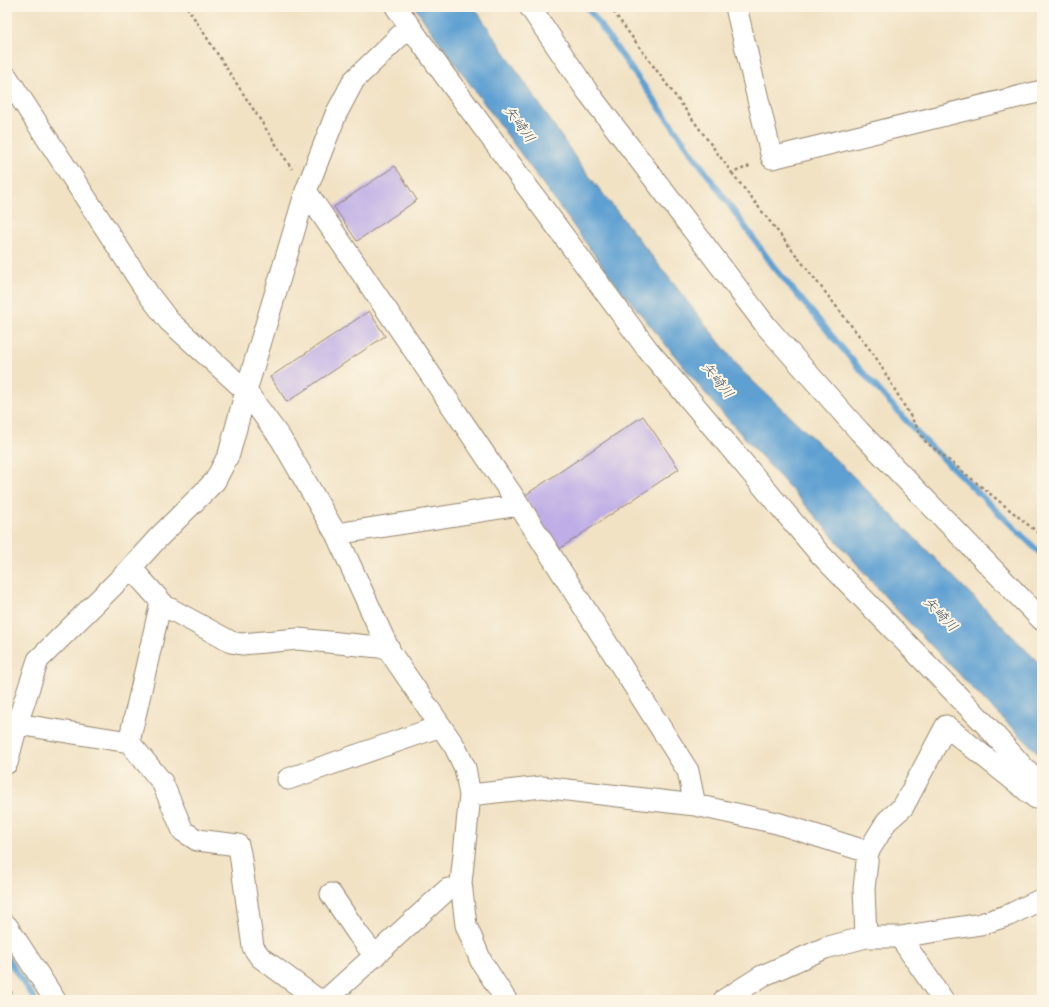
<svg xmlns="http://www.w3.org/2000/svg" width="1049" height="1007" font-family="Dekko,'Klee One',sans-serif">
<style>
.water{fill:#5ea0d2;stroke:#4c6578}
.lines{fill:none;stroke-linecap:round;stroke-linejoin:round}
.stream{stroke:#5ea0d2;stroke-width:6}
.building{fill:#beade6}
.minor-casing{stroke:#968671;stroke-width:23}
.path{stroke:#968671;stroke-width:2.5;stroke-dasharray:3 3;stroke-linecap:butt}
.minor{stroke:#fff;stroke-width:21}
.labels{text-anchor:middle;stroke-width:4;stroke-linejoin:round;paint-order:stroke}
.water-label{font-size:14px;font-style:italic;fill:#495966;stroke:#fcf5e5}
</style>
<rect width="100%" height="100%" fill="#fcf5e5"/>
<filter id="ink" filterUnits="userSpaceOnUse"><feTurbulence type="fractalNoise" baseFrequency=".025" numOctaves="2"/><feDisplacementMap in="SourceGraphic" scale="8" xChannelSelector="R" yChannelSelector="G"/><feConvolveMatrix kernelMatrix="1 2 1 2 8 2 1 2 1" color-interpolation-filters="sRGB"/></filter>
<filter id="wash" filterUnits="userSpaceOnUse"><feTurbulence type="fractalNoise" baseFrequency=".012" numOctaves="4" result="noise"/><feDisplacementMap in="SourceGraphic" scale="16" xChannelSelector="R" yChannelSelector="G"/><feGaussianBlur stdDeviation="0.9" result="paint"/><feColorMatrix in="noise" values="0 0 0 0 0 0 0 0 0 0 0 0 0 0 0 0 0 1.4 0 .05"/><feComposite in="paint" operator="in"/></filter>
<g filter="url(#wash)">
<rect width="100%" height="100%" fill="#f1e2c4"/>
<!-- water -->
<path class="water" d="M 415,7 L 474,7 L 579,163 L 741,370 L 853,476 L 1042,666 L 1042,757 L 985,701 L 895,608 L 809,509 L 715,405 L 613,280 L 427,25 Z"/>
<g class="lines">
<!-- stream -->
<path class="stream" d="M 587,7 L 774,267 L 858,367 L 920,436 L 1042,555
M 7,958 L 35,1000"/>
</g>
<g id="blocks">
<!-- building -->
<path class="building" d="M 395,166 L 417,200 L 357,241 L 334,207 Z
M 369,311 L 385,336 L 287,402 L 270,377 Z
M 643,416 L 679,469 L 559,549 L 524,496 Z"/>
</g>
</g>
<g filter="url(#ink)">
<use href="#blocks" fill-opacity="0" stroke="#968671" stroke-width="1"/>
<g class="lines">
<defs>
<path id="minor" d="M 396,7 L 443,73 L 648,350 L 819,553 L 985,724 L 1042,788
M 530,7 L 587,91 L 767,327 L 859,431 L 1042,620
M 736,7 L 772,158 L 1042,91
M 7,77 L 149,295 L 169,321 L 246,391 L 281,439 L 336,534 L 390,652 L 455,747 L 465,768 L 470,795 L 461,883 L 466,925 L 481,961 L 506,1000
M 306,191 L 519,505 L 688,771 L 695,805
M 336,534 L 519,505
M 131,568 L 165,606 L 231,642 L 242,644 L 298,639 L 389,648
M 161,602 L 129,742 L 162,782 L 183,831 L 197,840 L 238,845 L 240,853 L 253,947 L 260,957 L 317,999 L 327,999 L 448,889 L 462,889
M 17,724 L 129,742
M 7,763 L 18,721 L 38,660 L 128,571 L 157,539 L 215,481 L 229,454 L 246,391 L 306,191 L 336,114 L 354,80 L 410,26
M 288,779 L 441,726
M 470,795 L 542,787 L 695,805 L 777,823 L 868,852
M 331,894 L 358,934 L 375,956
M 7,926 L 55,1000
M 866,937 L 864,889 L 868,852 L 887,821 L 903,807 L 946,726 L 1036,798 L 1042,798
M 900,937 L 943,1000
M 724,1000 L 762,976 L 825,948 L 866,937 L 900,937 L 981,924 L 1009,915 L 1042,899"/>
</defs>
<!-- minor casing -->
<use href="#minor" class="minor-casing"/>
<!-- path -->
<path class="path" d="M 187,7 L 292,169
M 610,7 L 732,173 L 752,165
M 732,173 L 875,356 L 925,441 L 1042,536
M 7,986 L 16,1000"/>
<!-- minor -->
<use href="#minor" class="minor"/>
</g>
</g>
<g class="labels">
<!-- water labels -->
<g class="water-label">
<text transform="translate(520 124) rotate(54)" y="5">矢崎川</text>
<text transform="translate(718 380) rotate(51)" y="5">矢崎川</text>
<text transform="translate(941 614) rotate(46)" y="5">矢崎川</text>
</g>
</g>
<!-- margin -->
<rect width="1049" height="1007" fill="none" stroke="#fcf5e5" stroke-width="24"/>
</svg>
